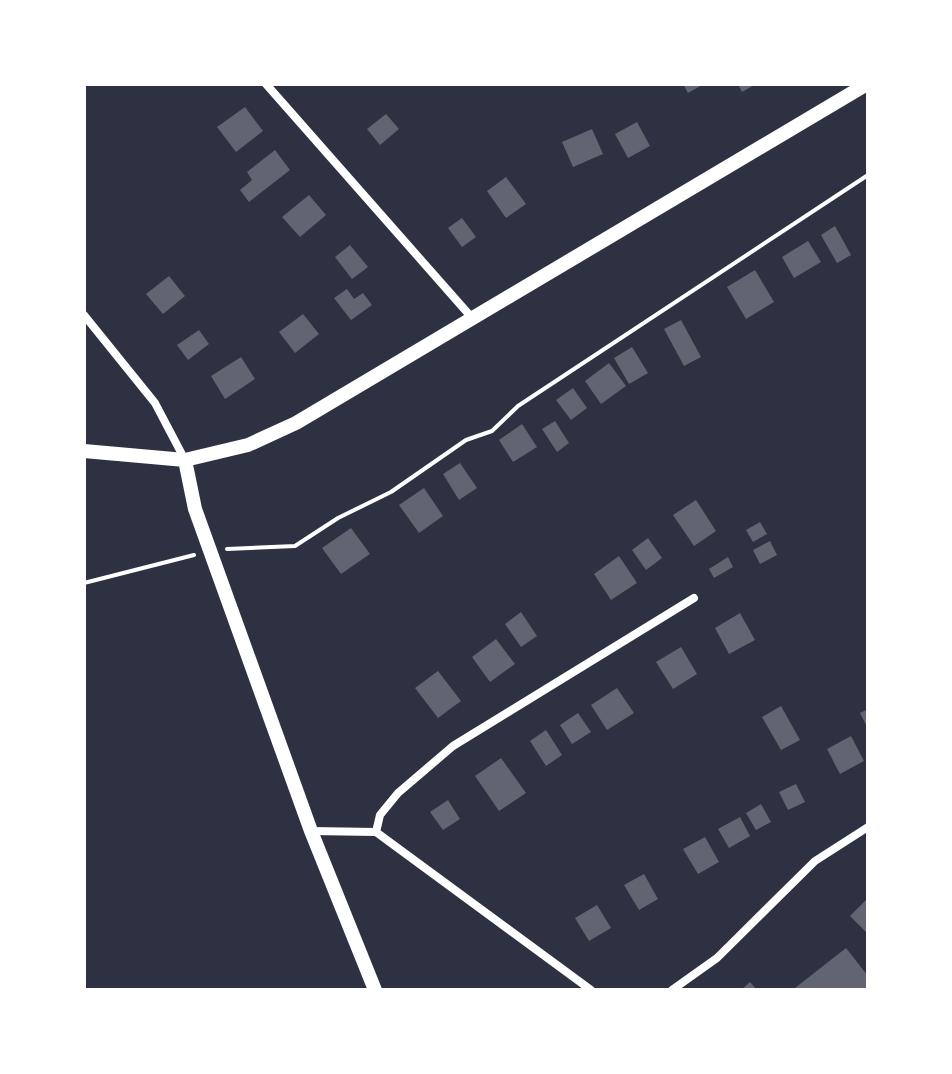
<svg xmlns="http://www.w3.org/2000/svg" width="952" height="1074" font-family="'Golos Text',sans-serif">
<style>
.building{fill:#626471}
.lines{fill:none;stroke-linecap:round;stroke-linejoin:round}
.path{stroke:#fff;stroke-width:4}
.minor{stroke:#fff;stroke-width:8}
.tertiary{stroke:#fff;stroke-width:14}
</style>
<rect width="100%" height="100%" fill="#2d3142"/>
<!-- building -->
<path class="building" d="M 683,84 L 704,84 L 688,93 Z
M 738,84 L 756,84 L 742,92 Z
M 245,107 L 263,131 L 236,152 L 217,127 Z
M 386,114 L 399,129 L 380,145 L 367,129 Z
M 637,122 L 650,146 L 628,158 L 615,134 Z
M 592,129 L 603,154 L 573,167 L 562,142 Z
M 275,150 L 290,170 L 249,202 L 240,190 L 252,180 L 247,172 Z
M 506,177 L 526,204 L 506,218 L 487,191 Z
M 309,195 L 326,215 L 300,237 L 282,217 Z
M 462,218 L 476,237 L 462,247 L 448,228 Z
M 835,226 L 851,255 L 837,263 L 821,235 Z
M 808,241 L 821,262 L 794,278 L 782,257 Z
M 350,245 L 368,267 L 352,279 L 335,257 Z
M 755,270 L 774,302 L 746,319 L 727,287 Z
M 169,276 L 185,296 L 163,314 L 146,294 Z
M 347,289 L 354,299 L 363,293 L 372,305 L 351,320 L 334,298 Z
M 303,314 L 319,334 L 295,353 L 279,332 Z
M 681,320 L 701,357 L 684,366 L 664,329 Z
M 199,330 L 209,344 L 188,360 L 177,345 Z
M 632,347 L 648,373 L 629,384 L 614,358 Z
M 241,357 L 255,379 L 225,399 L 211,376 Z
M 609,363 L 626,386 L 601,404 L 585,381 Z
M 573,388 L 587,408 L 571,420 L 556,400 Z
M 555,421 L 569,443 L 557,452 L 542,429 Z
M 522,424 L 537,447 L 513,462 L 499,440 Z
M 460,463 L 477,488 L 459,500 L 443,474 Z
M 424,488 L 443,516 L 419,533 L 399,505 Z
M 696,500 L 716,531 L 694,546 L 673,515 Z
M 760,522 L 767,534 L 753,542 L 746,530 Z
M 351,528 L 370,554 L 341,574 L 322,548 Z
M 648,538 L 662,558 L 646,570 L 632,550 Z
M 770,541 L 777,555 L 760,564 L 753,550 Z
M 619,556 L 637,583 L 611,600 L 594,574 Z
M 728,557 L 733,567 L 714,578 L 709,569 Z
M 521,612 L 537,636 L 521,647 L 505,624 Z
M 740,613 L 755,640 L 729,654 L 715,628 Z
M 496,639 L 515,664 L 490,682 L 472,657 Z
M 681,647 L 697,674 L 673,689 L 656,662 Z
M 438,671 L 461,701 L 438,718 L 415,688 Z
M 617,688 L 634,713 L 607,730 L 591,705 Z
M 781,706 L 800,740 L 781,750 L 762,717 Z
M 868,709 L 868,729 L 860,713 Z
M 578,713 L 591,732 L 572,744 L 560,725 Z
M 546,730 L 562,755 L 546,766 L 530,741 Z
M 851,736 L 864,761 L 840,774 L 827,749 Z
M 501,758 L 526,793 L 499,811 L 475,776 Z
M 796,784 L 805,802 L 788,810 L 779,792 Z
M 448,800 L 460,819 L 443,830 L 430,812 Z
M 761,804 L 771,822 L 756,830 L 746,813 Z
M 740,817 L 750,836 L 729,848 L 718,829 Z
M 705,837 L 719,862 L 698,874 L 683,849 Z
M 644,874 L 658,899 L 639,910 L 624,885 Z
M 866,900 L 868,902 L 868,934 L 850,916 Z
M 597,905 L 611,928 L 589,941 L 575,918 Z
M 846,948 L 868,976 L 868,987 L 864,990 L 796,990 L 795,988 Z
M 750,982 L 757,990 L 741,990 Z"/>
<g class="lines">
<!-- path -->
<path class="path" d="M 227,549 L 295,546 L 338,518 L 391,492 L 466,440 L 492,431 L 518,406 L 868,175
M 84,583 L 194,555"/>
<!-- minor -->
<path class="minor" d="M 266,84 L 473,319
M 84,315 L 155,403 L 185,460
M 311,831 L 376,832 L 591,990
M 376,832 L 380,815 L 398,793 L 453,746 L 694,598
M 672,990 L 717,958 L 815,861 L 868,827"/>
<!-- tertiary -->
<path class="tertiary" d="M 84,451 L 185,460 L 248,445 L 296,423 L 867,84
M 185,460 L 195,509 L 311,831 L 375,990"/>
</g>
<!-- border -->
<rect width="952" height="1074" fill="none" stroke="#ffffff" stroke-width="172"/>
</svg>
